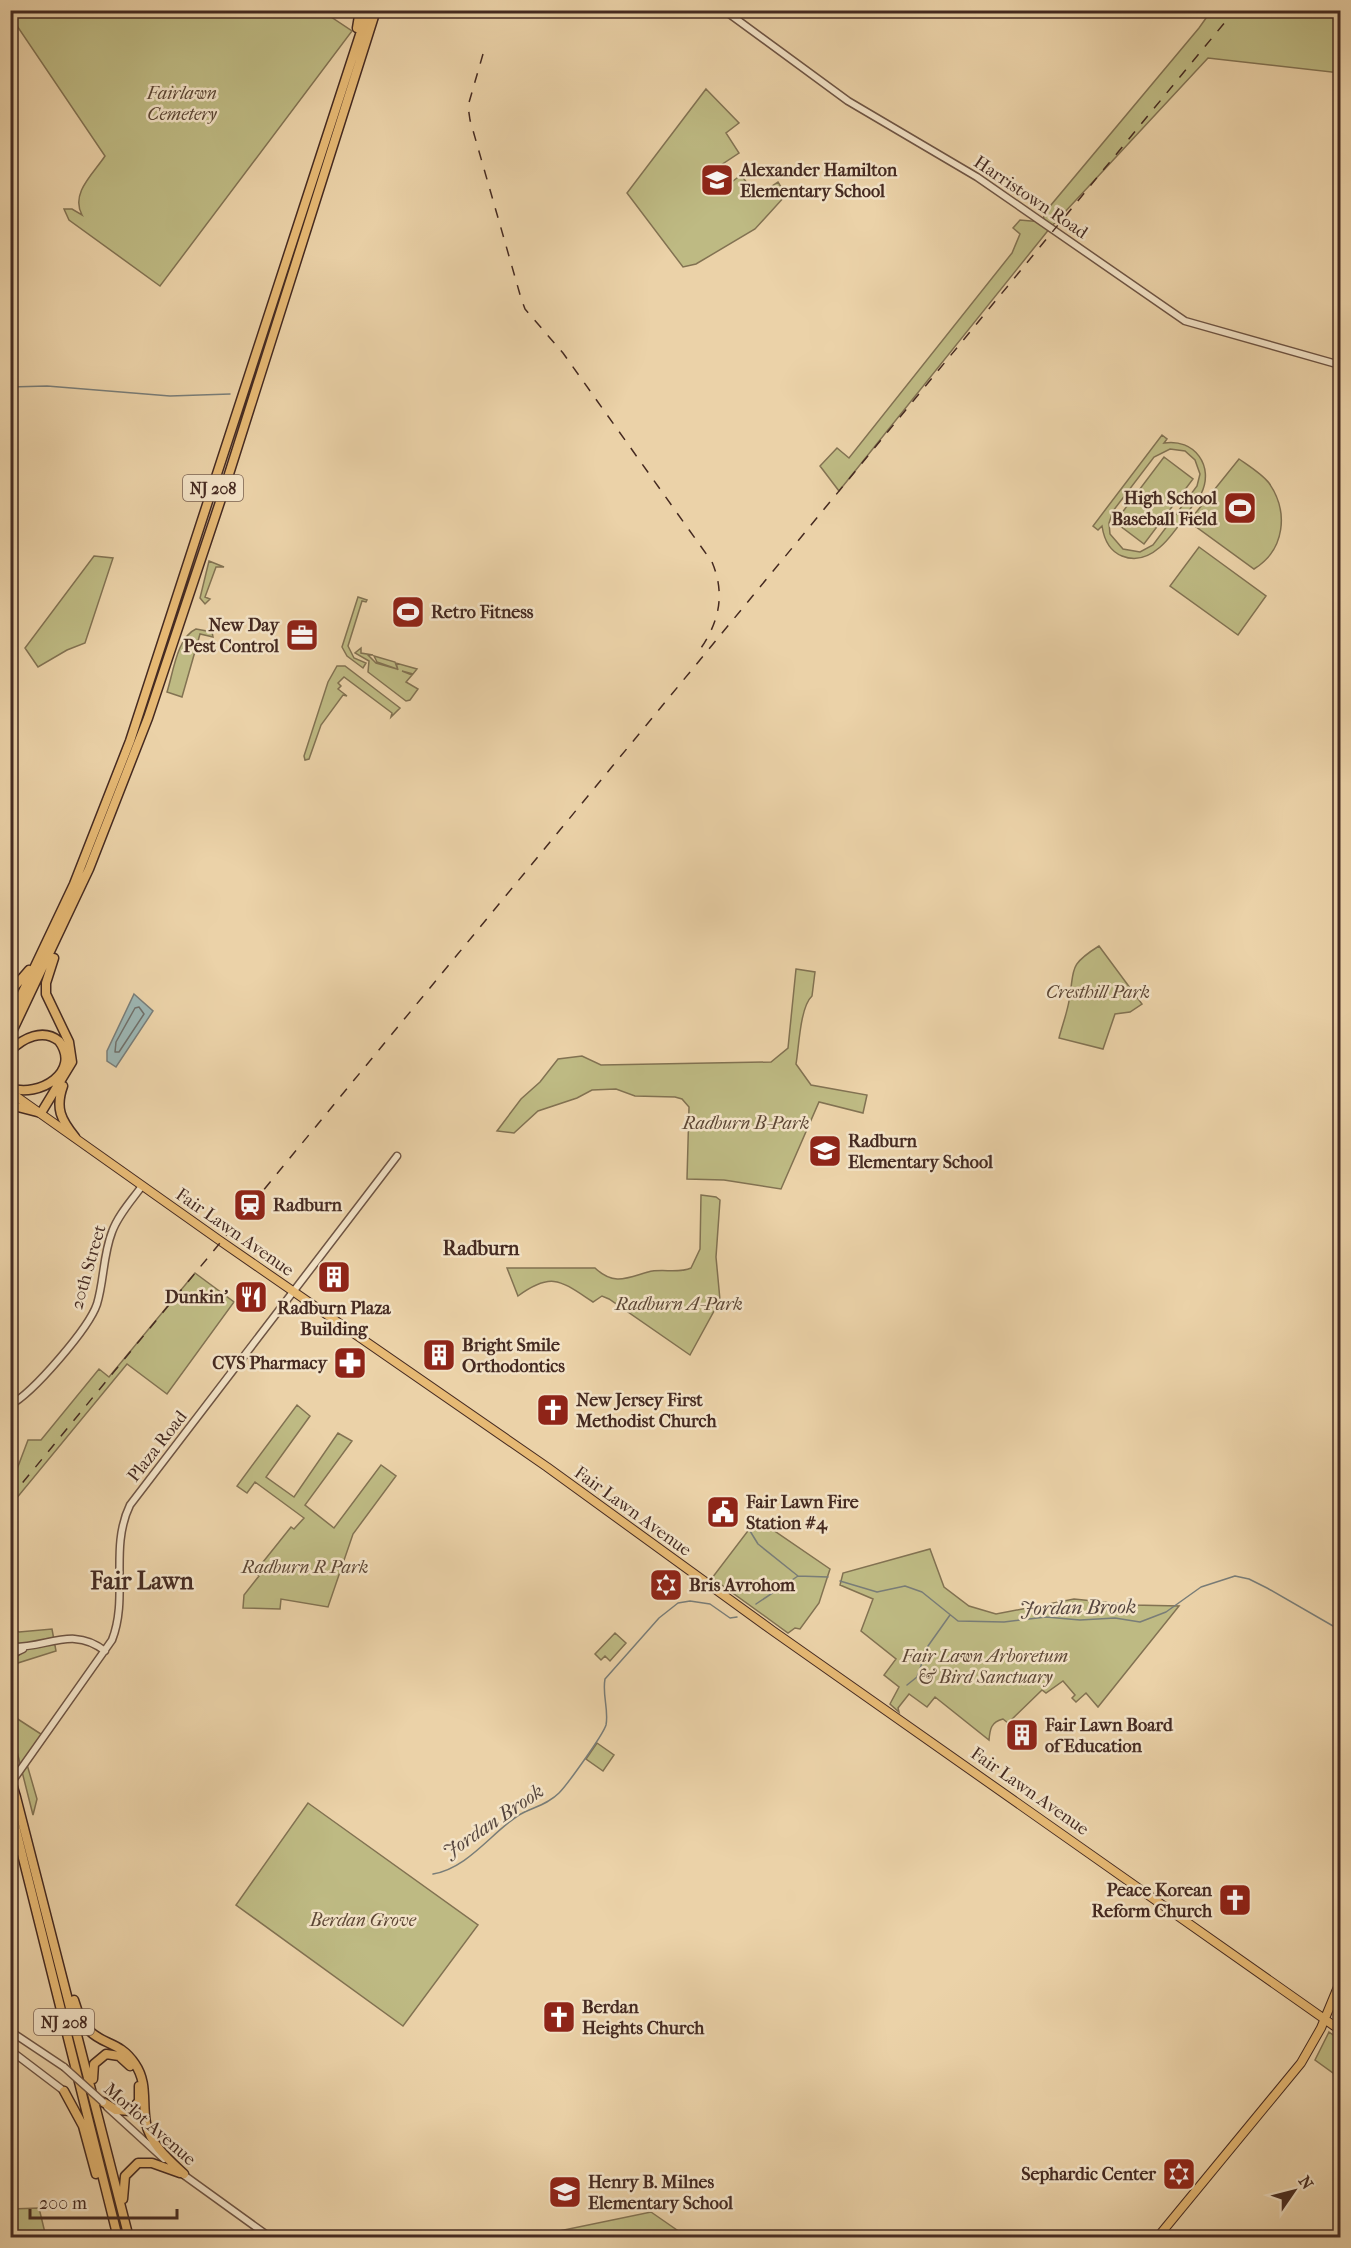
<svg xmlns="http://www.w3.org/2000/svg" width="1351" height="2248" font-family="'IM FELL French Canon',serif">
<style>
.green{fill:#beba83;stroke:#827252;stroke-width:1.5;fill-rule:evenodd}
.water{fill:#9cb5b2;stroke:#797d78;stroke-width:1.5}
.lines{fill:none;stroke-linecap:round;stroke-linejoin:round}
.shore{stroke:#70706a;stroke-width:1.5}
.stream{stroke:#797d78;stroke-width:1.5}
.minor-casing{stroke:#6e5443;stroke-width:9}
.major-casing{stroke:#452a21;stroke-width:10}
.highway-casing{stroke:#452a21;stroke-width:11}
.minor{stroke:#f2e2c6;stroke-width:6}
.major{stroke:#e6b974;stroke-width:8}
.highway{stroke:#e6b974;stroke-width:8}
.rail{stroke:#452a21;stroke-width:1.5;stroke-dasharray:10 10;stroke-linecap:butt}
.minor-bridge-casing{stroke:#6e5443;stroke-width:9;stroke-linecap:butt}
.highway-bridge-casing{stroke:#452a21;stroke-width:11;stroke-linecap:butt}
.minor-bridge{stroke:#f2e2c6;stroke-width:6}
.highway-bridge{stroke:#e6b974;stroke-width:8}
.labels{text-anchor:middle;stroke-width:5;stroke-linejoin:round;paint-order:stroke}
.shield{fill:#f2e2c6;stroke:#796152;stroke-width:1.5}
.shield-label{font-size:16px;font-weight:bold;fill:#452a21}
.park-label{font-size:18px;font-style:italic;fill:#5d4735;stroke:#f2e2c6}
.poi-label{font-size:18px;font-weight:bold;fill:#452a21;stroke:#f2e2c6;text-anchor:start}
.street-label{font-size:18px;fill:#452a21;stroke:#f2e2c6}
.neighbourhood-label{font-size:20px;font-weight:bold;fill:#452a21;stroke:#f2e2c6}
.water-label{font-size:20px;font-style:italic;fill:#56463e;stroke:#f2e2c6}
.district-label{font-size:24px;font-weight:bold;fill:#452a21;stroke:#f2e2c6}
</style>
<rect width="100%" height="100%" fill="#ebd2a8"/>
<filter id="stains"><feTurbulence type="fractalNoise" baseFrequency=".00333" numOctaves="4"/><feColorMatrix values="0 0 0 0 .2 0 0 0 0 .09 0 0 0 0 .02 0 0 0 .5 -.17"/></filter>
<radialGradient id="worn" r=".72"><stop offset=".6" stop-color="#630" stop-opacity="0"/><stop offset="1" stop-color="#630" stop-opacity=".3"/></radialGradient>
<!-- green -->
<path class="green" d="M 10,11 L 322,11 L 352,31 L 160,286 L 69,220 L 64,209 L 72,209 L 82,215 C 70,193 94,173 105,156 L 11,17 Z
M 1211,11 L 1340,11 L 1340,73 L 1208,58 L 1050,228 L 839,491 L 820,466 L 837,448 L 849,458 L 1012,253 L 1020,234 L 1013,228 L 1020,220 L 1042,222 L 1046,211 L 1199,28 Z
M 706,89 L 739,123 L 726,133 L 739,153 L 709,173 L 721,190 L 741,175 L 757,196 L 778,182 L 786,195 L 755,229 L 696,264 L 683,267 L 627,193 Z
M 1162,435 L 1167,439 L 1164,443 C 1194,438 1215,466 1201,494 C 1183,516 1158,571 1122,556 C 1109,551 1104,539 1102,526 L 1098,530 L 1093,526 ZM 1170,449 L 1185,451 L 1195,460 L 1200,474 L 1197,486 L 1153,545 L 1140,552 L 1123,549 L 1110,534 L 1109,523 L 1113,511 L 1154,457 Z
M 1164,457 L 1193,479 L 1144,544 L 1115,522 Z
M 1239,459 C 1249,466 1262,474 1269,483 C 1289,512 1285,550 1254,569 L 1195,526 L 1194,515 Z
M 1199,547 L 1266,596 L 1238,635 L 1170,586 Z
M 94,556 L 113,558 L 85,643 L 67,650 L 38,667 L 25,648 Z
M 209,561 L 224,567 L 216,567 L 205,597 L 210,599 L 205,604 L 200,598 Z
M 358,597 L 367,600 L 366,602 L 362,601 L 348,646 L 354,658 L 366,663 L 363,668 L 347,656 L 342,647 Z
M 196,629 L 212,632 L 213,637 L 200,634 L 182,697 L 167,692 C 173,674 177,637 196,629 Z
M 361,648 L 361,653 L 373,655 L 368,655 L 376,663 L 397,669 L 377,662 L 374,656 L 395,662 L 398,670 L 396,663 L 417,669 L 413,674 L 402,671 L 412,675 L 406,682 L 418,689 L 410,700 L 406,701 L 368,672 L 369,661 L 355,653 Z
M 337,666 L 345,666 L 400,708 L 391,717 L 392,713 L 344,677 L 338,683 L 341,686 L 338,689 L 347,696 L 343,695 L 321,725 L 309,759 L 305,760 L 304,756 L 328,682 Z
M 1099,946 L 1142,1004 L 1130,1012 L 1115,1014 L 1103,1049 L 1059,1038 C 1062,1026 1067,1013 1069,1001 C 1075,969 1067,966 1099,946 Z
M 796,969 L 815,972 L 812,996 C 800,1007 799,1047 796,1064 L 811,1085 L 867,1095 L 863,1113 L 819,1102 L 781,1189 L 724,1180 L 687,1179 L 689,1107 L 682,1099 L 675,1097 L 635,1096 L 616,1089 L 592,1090 L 577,1098 L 538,1111 L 514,1133 L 497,1131 L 521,1099 L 540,1082 L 558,1059 L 582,1056 L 601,1065 L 771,1062 L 788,1048 Z
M 701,1195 L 716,1197 L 720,1200 L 716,1257 L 720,1300 L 690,1355 L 609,1299 L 602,1296 L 593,1302 C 561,1281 552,1271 518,1296 L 507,1268 L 595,1268 C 614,1286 627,1278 648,1272 C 662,1268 678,1274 691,1268 L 700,1249 Z
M 195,1273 L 234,1302 L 167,1394 L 127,1364 L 11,1505 L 11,1485 L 28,1440 L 41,1440 L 99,1369 L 109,1377 Z
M 297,1405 L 310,1416 L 266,1477 L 294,1497 L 338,1433 L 352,1441 L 305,1505 L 334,1528 L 381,1465 L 396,1476 L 353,1534 L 328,1607 L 281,1599 L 280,1609 L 243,1608 L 244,1595 L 259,1576 L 255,1572 L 291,1527 L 294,1529 L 304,1518 L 255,1482 L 247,1493 L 237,1486 Z
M 757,1519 L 830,1569 L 819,1603 L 800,1629 L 795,1628 L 788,1633 L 712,1578 Z
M 930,1549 L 944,1587 L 969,1606 L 996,1614 L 1074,1599 L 1132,1605 L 1179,1606 L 1098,1707 L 1086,1693 L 1076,1702 L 1072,1698 L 1075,1695 L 1063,1681 L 1046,1693 L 1042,1690 L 1008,1723 L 1003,1719 C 991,1722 990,1729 989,1740 L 935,1697 L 927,1707 L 909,1694 L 898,1708 L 899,1712 L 890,1704 L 899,1687 L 884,1675 L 896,1659 L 861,1631 L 873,1599 L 840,1585 L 843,1573 Z
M 11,1626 L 19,1632 L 52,1629 L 56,1651 L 18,1663 L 11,1673 L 11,1661 L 22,1653 L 19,1644 L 11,1640 Z
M 615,1633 L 626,1643 L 610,1661 L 605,1656 L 601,1660 L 595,1654 Z
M 10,1714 L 44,1736 L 26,1761 L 37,1799 L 33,1815 L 11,1728 Z
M 597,1743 L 614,1755 L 603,1771 L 586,1759 Z
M 308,1803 L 478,1925 L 403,2026 L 236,1905 Z
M 1329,2032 L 1340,2040 L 1340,2078 L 1315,2060 Z
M 39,2208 L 46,2237 L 11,2237 L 11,2209 Z
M 651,2212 L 687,2237 L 530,2237 Z"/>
<!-- water -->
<path class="water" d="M 134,994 L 153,1011 L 116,1067 L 107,1061 L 107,1051 Z"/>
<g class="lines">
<!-- shore -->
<path class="shore" d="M 139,1007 L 144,1014 L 119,1052 L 115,1052 L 116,1042 L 135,1008 Z"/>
<!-- stream -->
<path class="stream" d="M 10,387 L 47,386 L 170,396 L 230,394
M 756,1522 L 750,1531 L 758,1544 L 798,1576
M 840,1581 L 877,1592 L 905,1586 L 922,1592 L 958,1621 L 1004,1622 L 1046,1617 L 1080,1620 L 1115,1618 L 1140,1622 L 1166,1612 L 1201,1587 L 1235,1576 L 1249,1579 L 1267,1588 L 1340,1630
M 756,1604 L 798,1576 L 828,1577
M 907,1685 L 917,1677 L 928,1646 L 950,1615
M 433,1874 C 468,1868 491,1833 519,1815 C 533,1807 547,1805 559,1793 C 567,1785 603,1735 606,1725 C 609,1710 602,1695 605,1679 L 659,1618 L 678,1603 L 690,1601 L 710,1604 L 730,1618 L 737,1617"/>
<defs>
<path id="minor" d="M 724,10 L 848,101 L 977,177 L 1185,321 L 1340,365
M 10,1405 C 33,1393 89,1328 97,1304 C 104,1281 103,1255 112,1232 C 118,1215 132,1200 142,1186
M 10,1647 C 46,1649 72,1625 105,1651
M 10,1655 L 23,1649
M 11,1783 L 112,1640 C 129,1597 109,1548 130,1505 L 397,1156
M 10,2031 L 64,2067
M 10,2050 L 64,2091
M 107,2107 L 164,2159
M 181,2173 L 271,2238"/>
<path id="major" d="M 10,1092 L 219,1240 L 547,1467 L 773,1631 L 1340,2030
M 1157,2238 L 1301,2063 L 1321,2028 L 1340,1982"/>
<path id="highway" d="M 357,28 L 360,10
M 10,992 L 29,970
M 10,1019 L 74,884 L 130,741 L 368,10
M 10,1036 L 89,869 L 148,718 L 223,493 L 376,10
M 10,1051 C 23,1038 43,1028 59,1041 C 82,1072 39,1098 10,1088
M 63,1086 C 55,1108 61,1120 75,1137
M 10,1105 L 41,1113 L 72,1062 L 69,1042 L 46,994 L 46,983 L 54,958
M 16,1797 L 129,2238
M 10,1806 L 118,2238
M 74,2000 C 89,2053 114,2032 135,2064 C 148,2083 142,2102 146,2123 C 150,2144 169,2160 184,2174
M 93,2079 L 94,2064 L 106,2054 L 119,2056 L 130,2066
M 64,2091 L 83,2126 L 96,2174
M 103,2102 L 116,2110 L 131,2111 L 139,2101 L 139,2086
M 123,2199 L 125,2176 L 138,2163 L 152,2163 L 180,2173"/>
</defs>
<!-- minor casing -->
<use href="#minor" class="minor-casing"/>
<!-- major casing -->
<use href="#major" class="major-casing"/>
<!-- highway casing -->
<use href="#highway" class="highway-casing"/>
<!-- minor -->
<use href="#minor" class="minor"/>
<!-- major -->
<use href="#major" class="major"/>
<!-- highway -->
<use href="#highway" class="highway"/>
<!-- rail -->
<path class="rail" d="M 483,54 L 468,106 L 470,120 L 521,298 L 525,309 L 563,353 L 712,562 C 725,593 720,620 701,648
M 10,1498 L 1235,10"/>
<defs>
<path id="minor-bridge" d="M 64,2067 L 103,2102"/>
<path id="highway-bridge" d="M 10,1777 L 16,1797"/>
</defs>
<!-- minor-bridge casing -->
<use href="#minor-bridge" class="minor-bridge-casing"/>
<!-- highway-bridge casing -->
<use href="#highway-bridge" class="highway-bridge-casing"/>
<!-- minor-bridge -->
<use href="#minor-bridge" class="minor-bridge"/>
<!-- highway-bridge -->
<use href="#highway-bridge" class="highway-bridge"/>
</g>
<!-- icons -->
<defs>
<symbol id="school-square" viewBox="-11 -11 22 22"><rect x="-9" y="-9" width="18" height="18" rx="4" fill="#8f2418" stroke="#f2e2c6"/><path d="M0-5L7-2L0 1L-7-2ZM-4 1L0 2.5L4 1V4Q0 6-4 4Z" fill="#fff"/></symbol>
<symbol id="stadium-square" viewBox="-11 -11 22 22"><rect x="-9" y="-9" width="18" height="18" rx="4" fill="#8f2418" stroke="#f2e2c6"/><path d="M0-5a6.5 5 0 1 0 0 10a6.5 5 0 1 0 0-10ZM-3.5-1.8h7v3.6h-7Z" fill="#fff"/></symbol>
<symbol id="office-square" viewBox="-11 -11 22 22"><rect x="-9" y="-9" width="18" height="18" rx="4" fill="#8f2418" stroke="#f2e2c6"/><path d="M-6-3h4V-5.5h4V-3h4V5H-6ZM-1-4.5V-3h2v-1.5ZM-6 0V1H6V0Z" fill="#fff"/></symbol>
<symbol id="station-square" viewBox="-11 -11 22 22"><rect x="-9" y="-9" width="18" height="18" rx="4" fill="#8f2418" stroke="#f2e2c6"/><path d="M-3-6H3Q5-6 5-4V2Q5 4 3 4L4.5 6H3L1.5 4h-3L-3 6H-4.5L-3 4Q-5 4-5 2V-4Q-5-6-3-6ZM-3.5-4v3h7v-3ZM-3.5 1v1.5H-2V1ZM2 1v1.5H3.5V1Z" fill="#fff"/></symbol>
<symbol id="building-square" viewBox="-11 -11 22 22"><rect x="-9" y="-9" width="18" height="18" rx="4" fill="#8f2418" stroke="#f2e2c6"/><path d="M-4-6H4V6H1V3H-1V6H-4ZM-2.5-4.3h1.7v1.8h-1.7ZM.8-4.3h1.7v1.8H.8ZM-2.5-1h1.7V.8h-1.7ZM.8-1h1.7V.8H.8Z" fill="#fff"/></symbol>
<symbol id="restaurant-square" viewBox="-11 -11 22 22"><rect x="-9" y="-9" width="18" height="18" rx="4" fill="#8f2418" stroke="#f2e2c6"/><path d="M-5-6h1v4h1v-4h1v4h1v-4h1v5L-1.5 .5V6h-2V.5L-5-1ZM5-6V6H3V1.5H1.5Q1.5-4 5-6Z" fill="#fff"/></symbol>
<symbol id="pharmacy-square" viewBox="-11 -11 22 22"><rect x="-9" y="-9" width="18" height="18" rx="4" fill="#8f2418" stroke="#f2e2c6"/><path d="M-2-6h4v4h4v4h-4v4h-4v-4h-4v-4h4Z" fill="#fff"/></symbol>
<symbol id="church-square" viewBox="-11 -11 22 22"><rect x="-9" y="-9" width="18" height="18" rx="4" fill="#8f2418" stroke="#f2e2c6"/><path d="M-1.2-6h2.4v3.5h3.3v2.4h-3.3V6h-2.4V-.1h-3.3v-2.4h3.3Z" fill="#fff"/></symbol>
<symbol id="civic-square" viewBox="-11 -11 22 22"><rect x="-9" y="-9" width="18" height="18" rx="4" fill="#8f2418" stroke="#f2e2c6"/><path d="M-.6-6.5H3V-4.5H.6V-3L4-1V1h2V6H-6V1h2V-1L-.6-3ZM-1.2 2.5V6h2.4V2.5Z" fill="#fff"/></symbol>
<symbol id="synagogue-square" viewBox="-11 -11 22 22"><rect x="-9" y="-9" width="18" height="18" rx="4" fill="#8f2418" stroke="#f2e2c6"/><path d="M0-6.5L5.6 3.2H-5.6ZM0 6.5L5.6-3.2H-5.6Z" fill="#fff"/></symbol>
</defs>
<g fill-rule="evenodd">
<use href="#school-square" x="698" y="161" width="38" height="38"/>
<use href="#stadium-square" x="1221" y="489" width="38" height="38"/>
<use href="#stadium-square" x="389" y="593" width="38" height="38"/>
<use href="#office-square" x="283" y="616" width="38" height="38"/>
<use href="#school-square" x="806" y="1132" width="38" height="38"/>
<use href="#station-square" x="231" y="1186" width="38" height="38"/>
<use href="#building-square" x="315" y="1258" width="38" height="38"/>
<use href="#restaurant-square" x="232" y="1278" width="38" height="38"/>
<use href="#building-square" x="420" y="1336" width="38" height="38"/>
<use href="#pharmacy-square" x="331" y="1344" width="38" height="38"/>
<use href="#church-square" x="534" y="1391" width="38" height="38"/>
<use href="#civic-square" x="704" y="1493" width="38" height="38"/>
<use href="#synagogue-square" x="647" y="1566" width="38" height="38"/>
<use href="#building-square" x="1003" y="1716" width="38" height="38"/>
<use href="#church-square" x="1216" y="1881" width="38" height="38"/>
<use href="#church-square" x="540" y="1998" width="38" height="38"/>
<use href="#synagogue-square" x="1160" y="2155" width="38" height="38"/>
<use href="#school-square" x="546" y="2173" width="38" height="38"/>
</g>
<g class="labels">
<!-- shield labels -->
<g class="shield">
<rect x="183" y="475" width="60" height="26" rx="4.5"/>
<rect x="34" y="2009" width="60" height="26" rx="4.5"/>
</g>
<g class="shield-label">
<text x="213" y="494">NJ 208</text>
<text x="64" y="2028">NJ 208</text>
</g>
<!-- park labels -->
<g class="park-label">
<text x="182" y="99">Fairlawn<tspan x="182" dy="21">Cemetery</tspan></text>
<text x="1098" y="998">Cresthill Park</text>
<text x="746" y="1129">Radburn B-Park</text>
<text x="679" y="1310">Radburn A-Park</text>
<text x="305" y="1573">Radburn R Park</text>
<text x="985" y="1662">Fair Lawn Arboretum<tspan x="985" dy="21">&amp; Bird Sanctuary</tspan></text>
<text x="363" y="1926">Berdan Grove</text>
</g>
<!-- poi labels -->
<g class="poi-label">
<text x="740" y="176">Alexander Hamilton<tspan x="740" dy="21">Elementary School</tspan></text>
<text x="1217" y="504" text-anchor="end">High School<tspan x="1217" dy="21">Baseball Field</tspan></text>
<text x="431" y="618">Retro Fitness</text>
<text x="279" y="631" text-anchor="end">New Day<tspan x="279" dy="21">Pest Control</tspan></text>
<text x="848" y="1147">Radburn<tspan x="848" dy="21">Elementary School</tspan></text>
<text x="273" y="1211">Radburn</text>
<text x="228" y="1303" text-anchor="end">Dunkin'</text>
<text x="334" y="1314" text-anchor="middle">Radburn Plaza<tspan x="334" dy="21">Building</tspan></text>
<text x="462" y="1351">Bright Smile<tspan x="462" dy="21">Orthodontics</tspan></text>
<text x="327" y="1369" text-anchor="end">CVS Pharmacy</text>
<text x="576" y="1406">New Jersey First<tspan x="576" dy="21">Methodist Church</tspan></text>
<text x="746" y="1508">Fair Lawn Fire<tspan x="746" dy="21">Station #4</tspan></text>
<text x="689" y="1591">Bris Avrohom</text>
<text x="1045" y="1731">Fair Lawn Board<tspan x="1045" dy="21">of Education</tspan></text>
<text x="1212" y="1896" text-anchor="end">Peace Korean<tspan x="1212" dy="21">Reform Church</tspan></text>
<text x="582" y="2013">Berdan<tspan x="582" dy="21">Heights Church</tspan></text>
<text x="1156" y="2180" text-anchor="end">Sephardic Center</text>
<text x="588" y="2188">Henry B. Milnes<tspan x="588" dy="21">Elementary School</tspan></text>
</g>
<!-- street labels -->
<g class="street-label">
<text transform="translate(1031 197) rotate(34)" y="6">Harristown Road</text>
<text transform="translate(235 1232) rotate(35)" y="6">Fair Lawn Avenue</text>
<text transform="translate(88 1267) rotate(-74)" y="6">20th Street</text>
<text transform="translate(157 1446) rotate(-52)" y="6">Plaza Road</text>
<text transform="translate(633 1511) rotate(36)" y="6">Fair Lawn Avenue</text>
<text transform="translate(1030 1791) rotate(35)" y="6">Fair Lawn Avenue</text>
<text transform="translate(150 2124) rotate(41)" y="6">Morlot Avenue</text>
</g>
<!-- neighbourhood labels -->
<g class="neighbourhood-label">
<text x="481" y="1255">Radburn</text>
</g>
<!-- water labels -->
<g class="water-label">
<text transform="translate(1078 1607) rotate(-1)" y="7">Jordan Brook</text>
<text transform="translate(493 1821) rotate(-34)" y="7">Jordan Brook</text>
</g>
<!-- district labels -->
<g class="district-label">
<text x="142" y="1589">Fair Lawn</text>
</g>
</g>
<!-- margin -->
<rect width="1351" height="2248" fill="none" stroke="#ebd2a8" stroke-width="36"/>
<rect x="12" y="12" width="1327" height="2224" fill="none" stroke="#452a21" stroke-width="3"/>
<rect x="18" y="18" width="1315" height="2212" fill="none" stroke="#452a21" stroke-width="1.5"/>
<!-- north arrow -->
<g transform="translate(1294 2191) rotate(55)" stroke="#f2e2c6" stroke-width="4.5" paint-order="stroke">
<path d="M0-4.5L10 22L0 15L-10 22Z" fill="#452a21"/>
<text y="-9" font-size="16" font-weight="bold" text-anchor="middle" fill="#452a21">N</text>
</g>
<!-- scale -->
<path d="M30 2209v9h147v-9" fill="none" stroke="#452a21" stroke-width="3"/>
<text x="39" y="2209" font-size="18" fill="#452a21" stroke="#f2e2c6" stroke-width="4.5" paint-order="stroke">200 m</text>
<rect width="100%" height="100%" filter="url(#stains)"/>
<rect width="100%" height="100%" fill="url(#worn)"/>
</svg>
